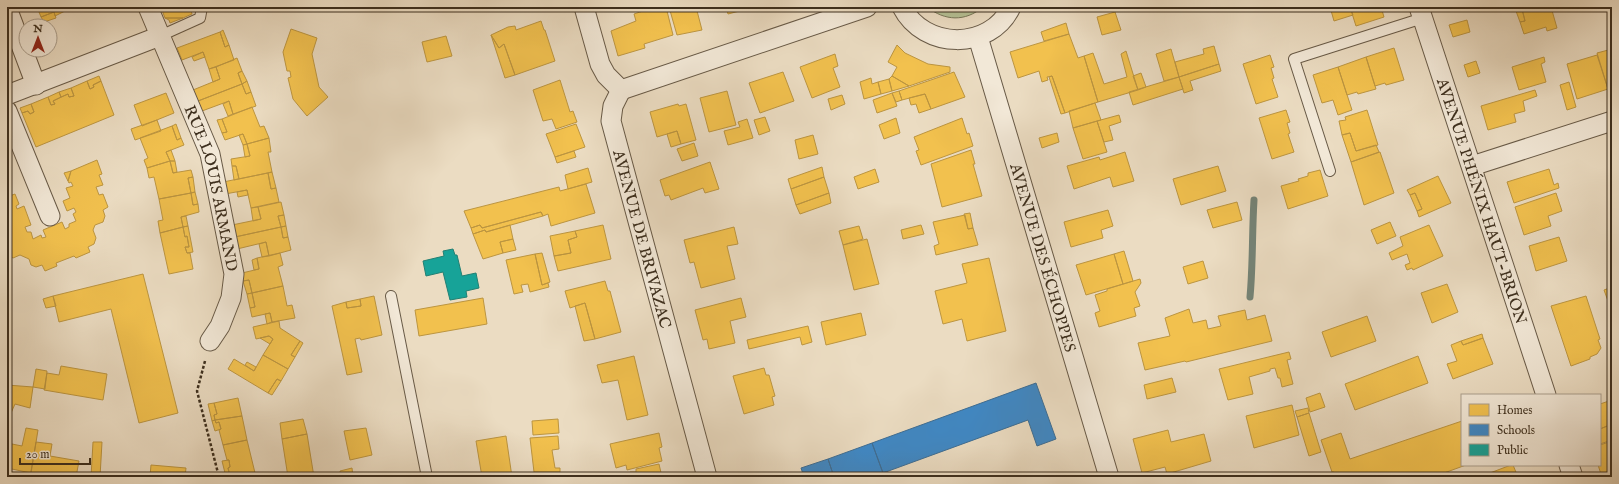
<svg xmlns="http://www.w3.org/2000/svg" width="1619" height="484" font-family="'IM FELL English',serif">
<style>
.green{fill:#b5c195;stroke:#79785a}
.homes{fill:#f2c14e;stroke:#bc9540}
.schools{fill:#3f88c5;stroke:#3e6d93}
.public{fill:#17a398;stroke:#228073}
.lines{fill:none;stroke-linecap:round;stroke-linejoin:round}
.stream{stroke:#748478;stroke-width:7}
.lane-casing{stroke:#685a47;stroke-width:12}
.street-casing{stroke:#685a47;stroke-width:21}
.path{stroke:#3d2f1e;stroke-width:2.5;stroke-dasharray:3 2;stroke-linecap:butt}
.lane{stroke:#f2e8d7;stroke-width:10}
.street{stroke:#f2e8d7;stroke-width:19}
.labels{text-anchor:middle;stroke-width:4;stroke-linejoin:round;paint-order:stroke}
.street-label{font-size:16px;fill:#3d2f1e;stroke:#f2e8d7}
</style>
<rect width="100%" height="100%" fill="#ebdcc2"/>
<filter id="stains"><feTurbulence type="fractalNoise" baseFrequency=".005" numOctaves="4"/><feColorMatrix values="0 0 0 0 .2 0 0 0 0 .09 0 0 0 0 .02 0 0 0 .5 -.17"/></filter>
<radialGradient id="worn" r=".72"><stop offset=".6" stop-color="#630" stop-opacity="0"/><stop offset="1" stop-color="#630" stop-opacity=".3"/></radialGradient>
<!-- green -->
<path class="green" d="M 927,7 L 983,7 C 965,22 945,21 927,7 Z"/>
<!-- homes -->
<path class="homes" d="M 20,7 L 29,7 L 30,9 L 22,11 Z
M 37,7 L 63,7 L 65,11 L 55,16 L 54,12 L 41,17 Z
M 162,7 L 190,7 L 192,14 L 183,18 L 165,18 L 162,10 Z
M 655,7 L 666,7 L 673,35 L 644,44 L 645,48 L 618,56 L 611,31 L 636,21 L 634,14 Z
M 669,7 L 681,7 L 682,9 L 696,7 L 702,30 L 677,35 Z
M 726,7 L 755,7 L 728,14 Z
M 1330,7 L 1350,7 L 1353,15 L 1334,21 Z
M 1350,7 L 1381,7 L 1384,17 L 1356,26 Z
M 1530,7 L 1551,7 L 1557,28 L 1547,31 L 1546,27 L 1524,34 L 1520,22 L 1525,21 L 1522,9 Z
M 1522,9 L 1525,21 L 1520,22 L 1516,11 Z
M 54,12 L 56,18 L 44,22 L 41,17 Z
M 1115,12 L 1121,30 L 1102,35 L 1097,17 Z
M 165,18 L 183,18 L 170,23 L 169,20 Z
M 1467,20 L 1470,32 L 1453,37 L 1449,25 Z
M 541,21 L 544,30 L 545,30 L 555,61 L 515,75 L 504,44 L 499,48 L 491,35 L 508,27 L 515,26 L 516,30 Z
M 1066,23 L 1069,34 L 1044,41 L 1041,32 Z
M 291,29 L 317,38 L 312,54 L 319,87 L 328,97 L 307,116 L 293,99 L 288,78 L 291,77 L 290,71 L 287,71 L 283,52 Z
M 223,30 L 229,45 L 225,47 L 220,32 Z
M 220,32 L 225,47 L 229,45 L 234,60 L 209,69 L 203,52 L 182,60 L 177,48 Z
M 1069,34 L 1078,58 L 1084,56 L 1098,102 L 1065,113 L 1052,76 L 1047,77 L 1048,80 L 1042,82 L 1039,71 L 1018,78 L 1010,52 Z
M 491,35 L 499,48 L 504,44 L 515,75 L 505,78 Z
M 446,36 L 452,56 L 427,62 L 422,42 Z
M 897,45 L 905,53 L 928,64 L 950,67 L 950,72 L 909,86 L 892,76 L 897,67 L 888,62 Z
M 1214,46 L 1219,64 L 1179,77 L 1175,62 L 1204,54 L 1203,49 Z
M 1394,48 L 1404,80 L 1386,85 L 1385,83 L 1375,86 L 1366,57 Z
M 1171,49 L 1179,77 L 1164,81 L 1156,54 Z
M 1612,49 L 1612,87 L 1608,89 L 1597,53 Z
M 1126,51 L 1138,90 L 1098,102 L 1084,56 L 1093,53 L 1104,84 L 1127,77 L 1121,54 Z
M 203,52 L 205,57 L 194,61 L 192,57 Z
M 835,54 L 838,66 L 833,68 L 840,87 L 812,98 L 800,67 Z
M 1270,55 L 1274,67 L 1271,68 L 1274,78 L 1272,79 L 1278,97 L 1256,104 L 1243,64 Z
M 1597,55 L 1608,89 L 1577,99 L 1567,64 Z
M 1366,57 L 1376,89 L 1358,94 L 1357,92 L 1347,95 L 1338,67 Z
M 1544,57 L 1545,62 L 1541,64 L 1546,82 L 1519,90 L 1512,67 Z
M 237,58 L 242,71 L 238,73 L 242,84 L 198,101 L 193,90 L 220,79 L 216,67 Z
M 1476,61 L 1480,73 L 1468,77 L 1464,65 Z
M 1219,64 L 1221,71 L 1190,81 L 1193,90 L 1184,93 L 1179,77 Z
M 216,67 L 220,79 L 213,82 L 209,69 Z
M 1338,67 L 1352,110 L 1338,115 L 1333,100 L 1322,103 L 1313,75 Z
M 242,71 L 247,81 L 242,84 L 238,73 Z
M 783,72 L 794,101 L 760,113 L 749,83 Z
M 954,72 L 965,97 L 931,109 L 925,94 L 902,100 L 899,91 Z
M 1141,73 L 1146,87 L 1138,90 L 1133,76 Z
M 99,76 L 101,81 L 93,85 L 94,87 L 90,89 L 87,81 Z
M 892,76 L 909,86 L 892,91 L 889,79 Z
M 1052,76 L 1065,113 L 1061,114 L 1049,77 Z
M 1179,77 L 1183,89 L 1133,105 L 1129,92 Z
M 871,78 L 872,84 L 878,82 L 881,94 L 864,99 L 860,82 Z
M 889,79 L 892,91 L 881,94 L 878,82 Z
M 560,80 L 570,112 L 573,111 L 577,122 L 556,129 L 552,119 L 543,121 L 533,90 Z
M 87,81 L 90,89 L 94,87 L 93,85 L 101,81 L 114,115 L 36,147 L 22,113 L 28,111 L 30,114 L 34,112 L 31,104 L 48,97 L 51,105 L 55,104 L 53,101 L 68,94 L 69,97 L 74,96 L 71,88 Z
M 247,81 L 251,92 L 246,94 L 242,84 Z
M 1569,82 L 1576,107 L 1567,110 L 1560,85 Z
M 242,84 L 246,94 L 251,92 L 256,106 L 233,114 L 229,101 L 202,111 L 198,101 Z
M 71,88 L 74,96 L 69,97 L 68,94 L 61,97 L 59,92 Z
M 1535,90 L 1537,96 L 1523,101 L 1525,111 L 1514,114 L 1516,122 L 1488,130 L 1481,106 Z
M 727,91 L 736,125 L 709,132 L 700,98 Z
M 899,91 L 902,100 L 896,102 L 892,93 Z
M 59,92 L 61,97 L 53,101 L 55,104 L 51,105 L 48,97 Z
M 166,93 L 174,113 L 142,126 L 134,105 Z
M 892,93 L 897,106 L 877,113 L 873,100 Z
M 925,94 L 931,109 L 919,113 L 916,104 L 911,105 L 909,98 Z
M 842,95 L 845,104 L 831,110 L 828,99 Z
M 229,101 L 233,114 L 228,116 L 223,104 Z
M 1095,103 L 1101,120 L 1073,128 L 1069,111 Z
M 31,104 L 34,112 L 30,114 L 28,111 L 22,113 L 20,108 Z
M 678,104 L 679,106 L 686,104 L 696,140 L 681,144 L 677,131 L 657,137 L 650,112 Z
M 252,107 L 260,127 L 264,126 L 269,138 L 247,144 L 243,134 L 225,140 L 222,133 L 227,132 L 222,119 Z
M 1286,110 L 1290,122 L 1287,123 L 1290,133 L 1288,134 L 1294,152 L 1272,159 L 1259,118 Z
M 1367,110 L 1378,145 L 1356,151 L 1350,133 L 1342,135 L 1339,121 L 1346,120 L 1345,117 Z
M 1119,115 L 1121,122 L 1109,126 L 1113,140 L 1104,142 L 1097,121 Z
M 765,117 L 770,131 L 759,135 L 754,120 Z
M 896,118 L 900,133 L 884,139 L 879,125 Z
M 962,118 L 967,134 L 969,133 L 973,146 L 921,165 L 916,151 L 919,150 L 914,137 Z
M 222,119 L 227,132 L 222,133 L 217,120 Z
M 747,119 L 753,138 L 728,145 L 724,131 L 740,127 L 738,122 Z
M 157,120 L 161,131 L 135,140 L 131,129 Z
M 1097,121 L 1107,152 L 1083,159 L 1073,128 Z
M 176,124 L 181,138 L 177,140 L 172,126 Z
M 576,124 L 585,147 L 555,157 L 546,134 Z
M 172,126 L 177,140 L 181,138 L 184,145 L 166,152 L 170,161 L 147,168 L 144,160 L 148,158 L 140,138 Z
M 677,131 L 681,144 L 671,147 L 667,134 Z
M 1057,133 L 1059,142 L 1042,148 L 1039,138 Z
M 1350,133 L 1356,151 L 1376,145 L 1379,152 L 1351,162 L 1342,135 Z
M 243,134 L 247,144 L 243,145 L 239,135 Z
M 813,135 L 818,154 L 799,159 L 795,140 Z
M 269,138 L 271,152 L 268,152 L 272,172 L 239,179 L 236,166 L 232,166 L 231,159 L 250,156 L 247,144 Z
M 694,143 L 698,156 L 682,161 L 677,149 Z
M 247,144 L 250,156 L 245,157 L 243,145 Z
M 171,150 L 175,161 L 170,161 L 166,152 Z
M 971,150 L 975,164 L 973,164 L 982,196 L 942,207 L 931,164 Z
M 574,151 L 576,157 L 557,163 L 555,157 Z
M 1125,152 L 1134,181 L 1113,187 L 1110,177 L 1074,189 L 1067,166 L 1099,157 L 1100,160 Z
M 1380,152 L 1394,193 L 1364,205 L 1351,162 Z
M 97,160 L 102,174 L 99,175 L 103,185 L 96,187 L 99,195 L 103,194 L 108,207 L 103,210 L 105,216 L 103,222 L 95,225 L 93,230 L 96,238 L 94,244 L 88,247 L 90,252 L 76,258 L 74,256 L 56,263 L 57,266 L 45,271 L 42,265 L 36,267 L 31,265 L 29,259 L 20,255 L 13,258 L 8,255 L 7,197 L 15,194 L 19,204 L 16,206 L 17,209 L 24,206 L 31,225 L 25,227 L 27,232 L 31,232 L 33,239 L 41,235 L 42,238 L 46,237 L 43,230 L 62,222 L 65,229 L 69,227 L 69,224 L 76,221 L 73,214 L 76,212 L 74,208 L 67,211 L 63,201 L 70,198 L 66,188 L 73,186 L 71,182 L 69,183 L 68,181 L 71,171 Z
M 170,161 L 173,173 L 191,170 L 193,177 L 188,178 L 191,193 L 159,199 L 154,177 L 149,178 L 147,168 Z
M 170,161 L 175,161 L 177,172 L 173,173 Z
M 710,162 L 719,189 L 705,193 L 703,188 L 671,200 L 669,195 L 665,196 L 660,180 Z
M 232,166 L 236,166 L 239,179 L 234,180 Z
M 1218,166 L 1226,191 L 1181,205 L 1173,179 Z
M 822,167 L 824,177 L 791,189 L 788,179 Z
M 588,168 L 592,182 L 568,189 L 565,175 Z
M 875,169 L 879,182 L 858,189 L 854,177 Z
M 1549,169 L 1554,185 L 1558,183 L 1559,188 L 1514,203 L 1507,182 Z
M 1320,170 L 1328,196 L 1288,209 L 1281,186 L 1299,181 L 1298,179 L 1308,176 L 1308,173 Z
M 71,171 L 68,181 L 64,173 Z
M 272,172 L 276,188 L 271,189 L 268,173 Z
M 268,173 L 271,189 L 276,188 L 279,202 L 251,208 L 247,190 L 225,194 L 223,182 Z
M 1438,176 L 1451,203 L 1419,217 L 1417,211 L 1422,209 L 1415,193 L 1410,195 L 1407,190 Z
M 193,177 L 195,192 L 191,193 L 188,178 Z
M 824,177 L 829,193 L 796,205 L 791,189 Z
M 586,184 L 595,213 L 551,226 L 548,214 L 543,216 L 541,212 L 482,228 L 480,225 L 471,228 L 464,211 L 559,187 L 560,191 Z
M 247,190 L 248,195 L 238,197 L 237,192 Z
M 195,192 L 198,204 L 193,205 L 191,193 Z
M 191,193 L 193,205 L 198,204 L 199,212 L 181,217 L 183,227 L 160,233 L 158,221 L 163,220 L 159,199 Z
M 829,193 L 831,203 L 800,214 L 796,205 Z
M 1415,193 L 1422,209 L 1417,211 L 1410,195 Z
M 1556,193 L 1562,211 L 1548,216 L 1551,226 L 1524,235 L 1515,207 Z
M 281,202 L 284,215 L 278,216 L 281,227 L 235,237 L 232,225 L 261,219 L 258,207 Z
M 1237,202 L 1242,220 L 1213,228 L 1207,210 Z
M 258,207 L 261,219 L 253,221 L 251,208 Z
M 1108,210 L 1113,226 L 1101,230 L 1103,238 L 1071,247 L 1064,222 Z
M 541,212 L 543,216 L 486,232 L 485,230 L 473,234 L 471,228 L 480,225 L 482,228 Z
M 970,213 L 973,228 L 968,229 L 964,214 Z
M 284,215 L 286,226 L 281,227 L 278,216 Z
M 965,215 L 968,229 L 973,228 L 978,245 L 936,255 L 934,246 L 939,244 L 933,222 Z
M 186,216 L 188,226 L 183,227 L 181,217 Z
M 1390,222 L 1396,236 L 1377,244 L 1371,230 Z
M 510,225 L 513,239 L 500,242 L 503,253 L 483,259 L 473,234 L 485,230 L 486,232 Z
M 603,225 L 611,259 L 558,271 L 554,256 L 571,253 L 568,240 L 577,237 L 575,231 Z
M 921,225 L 924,234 L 903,239 L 901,230 Z
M 1429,225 L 1443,256 L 1413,270 L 1412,268 L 1407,270 L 1405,265 L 1410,263 L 1407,254 L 1392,260 L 1389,253 L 1403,246 L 1400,237 Z
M 188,226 L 193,252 L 187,253 L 185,247 L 189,247 L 187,236 L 185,237 L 183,227 Z
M 286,226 L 288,237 L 283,238 L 281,227 Z
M 859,226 L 863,239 L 843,245 L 839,231 Z
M 183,227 L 185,237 L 187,236 L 189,247 L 185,247 L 187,253 L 190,253 L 193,269 L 169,274 L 160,233 Z
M 281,227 L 283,238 L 288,237 L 291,250 L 269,256 L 266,242 L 237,249 L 235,237 Z
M 734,227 L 738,244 L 727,246 L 735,279 L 701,288 L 694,262 L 690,263 L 684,240 Z
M 575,231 L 577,237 L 568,240 L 571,253 L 554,256 L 550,236 Z
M 1559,237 L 1567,261 L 1536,271 L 1529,246 Z
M 513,239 L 516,250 L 503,253 L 500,242 Z
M 867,239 L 879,284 L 854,290 L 843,245 Z
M 266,242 L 269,256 L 262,257 L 259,244 Z
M 1124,251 L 1133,281 L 1123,284 L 1114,254 Z
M 280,253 L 283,265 L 278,267 L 283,286 L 252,293 L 249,280 L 243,281 L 242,273 L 259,269 L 257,258 Z
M 542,253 L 550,282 L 542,285 L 535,254 Z
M 535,254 L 542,285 L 548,283 L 549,287 L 530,292 L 528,284 L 521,285 L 523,292 L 514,294 L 506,260 Z
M 1114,254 L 1123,284 L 1086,295 L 1076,265 Z
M 257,258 L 259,269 L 254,270 L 252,260 Z
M 989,258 L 1006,331 L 967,341 L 962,319 L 943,324 L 935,291 L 967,283 L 962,264 Z
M 1203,261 L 1208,278 L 1188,284 L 1183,267 Z
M 143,274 L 178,413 L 139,423 L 111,309 L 59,322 L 53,296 Z
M 1140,279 L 1141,283 L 1135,292 L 1140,306 L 1134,308 L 1136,316 L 1099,327 L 1095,313 L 1100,311 L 1095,295 L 1107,291 L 1107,289 Z
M 249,280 L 252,293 L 247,294 L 243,281 Z
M 605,281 L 608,291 L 610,291 L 621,332 L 595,339 L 585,303 L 570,308 L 565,291 Z
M 1447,284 L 1458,312 L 1432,323 L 1421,293 Z
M 283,286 L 287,306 L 292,305 L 295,318 L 272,322 L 270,313 L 252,317 L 250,308 L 255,307 L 252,293 Z
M 1612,287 L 1612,312 L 1604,290 Z
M 252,293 L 255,307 L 250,308 L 247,294 Z
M 53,296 L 56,306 L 46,308 L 43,299 Z
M 374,296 L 382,335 L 361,340 L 360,338 L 355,339 L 362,372 L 347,375 L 332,306 L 346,302 L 347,308 L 361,306 L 360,299 Z
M 1586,296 L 1600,339 L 1598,340 L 1601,348 L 1597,354 L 1590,357 L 1590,359 L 1571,366 L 1551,306 Z
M 483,298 L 487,324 L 419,336 L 415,310 Z
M 741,298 L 746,317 L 730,321 L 735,343 L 709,349 L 707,339 L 703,340 L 695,310 Z
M 360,299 L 361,306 L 347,308 L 346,302 Z
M 585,303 L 595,339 L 584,341 L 575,306 Z
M 1189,309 L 1193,323 L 1206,320 L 1208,329 L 1221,326 L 1218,316 L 1245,310 L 1247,320 L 1265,315 L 1272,341 L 1186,362 L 1185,361 L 1145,370 L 1138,343 L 1170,336 L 1165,318 Z
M 270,313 L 272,322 L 267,324 L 265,314 Z
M 861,313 L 866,335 L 826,345 L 821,322 Z
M 1367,316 L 1376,341 L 1331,357 L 1322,332 Z
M 279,321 L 280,328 L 300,341 L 291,355 L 295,357 L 288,369 L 263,355 L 273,339 L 269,336 L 256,339 L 253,327 Z
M 808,326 L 812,342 L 802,345 L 800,337 L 749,349 L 747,340 Z
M 1482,334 L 1483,338 L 1463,345 L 1461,341 Z
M 269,336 L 273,339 L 270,344 L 260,338 Z
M 1483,338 L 1493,364 L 1453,379 L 1447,364 L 1457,361 L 1451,345 L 1461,341 L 1463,345 Z
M 300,341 L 303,343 L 295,357 L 291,355 Z
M 1289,352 L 1291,359 L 1287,360 L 1293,384 L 1282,387 L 1280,378 L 1278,378 L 1275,368 L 1270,369 L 1270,371 L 1249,377 L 1253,394 L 1228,400 L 1219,369 Z
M 263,355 L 288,369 L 281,381 L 277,379 L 268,393 L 228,369 L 234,359 L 254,371 Z
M 634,356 L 648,415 L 627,420 L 618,380 L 602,383 L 597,365 Z
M 1418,356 L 1428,383 L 1355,410 L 1345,384 Z
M 247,362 L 256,367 L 254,371 L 245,365 Z
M 61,366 L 107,374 L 103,400 L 44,390 L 47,373 L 59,375 Z
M 764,368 L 766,375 L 769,375 L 775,396 L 772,397 L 774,405 L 744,414 L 733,376 Z
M 36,369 L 47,371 L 45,389 L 33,387 Z
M 1172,378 L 1176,392 L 1147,399 L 1144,385 Z
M 277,379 L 281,381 L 272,395 L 268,393 Z
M 7,385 L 33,387 L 30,408 L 15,404 L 7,422 Z
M 1320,393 L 1325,407 L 1310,412 L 1306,398 Z
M 238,398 L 242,416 L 215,420 L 214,415 L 217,414 L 214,403 Z
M 1612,400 L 1612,424 L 1600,429 L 1600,404 Z
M 214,403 L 217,414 L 214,415 L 215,420 L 212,421 L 208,404 Z
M 1292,405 L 1299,435 L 1254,448 L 1246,416 Z
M 1308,408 L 1309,413 L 1297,417 L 1295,411 Z
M 1309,413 L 1321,452 L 1309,456 L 1297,417 Z
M 242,416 L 247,440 L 223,445 L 219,430 L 221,429 L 219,422 L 216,423 L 215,420 Z
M 303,419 L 307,434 L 282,439 L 280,423 Z
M 558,419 L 559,433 L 533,435 L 532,421 Z
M 215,420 L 216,423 L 219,422 L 221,429 L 215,431 L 212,421 Z
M 1462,421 L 1462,465 L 1466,465 L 1433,477 L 1336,477 L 1334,472 L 1332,472 L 1321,440 L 1341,433 L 1350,459 Z
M 1612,424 L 1612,440 L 1600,444 L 1600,429 Z
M 26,428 L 38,430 L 31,473 L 7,468 L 7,443 L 22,446 Z
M 366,428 L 372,455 L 350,460 L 344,431 Z
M 1168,430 L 1171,442 L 1204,434 L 1211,461 L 1167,474 L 1165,467 L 1142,473 L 1133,439 Z
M 659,433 L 662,447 L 659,448 L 662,461 L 627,470 L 626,465 L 616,468 L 610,444 Z
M 307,434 L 314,477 L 288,477 L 282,439 Z
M 506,436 L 512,477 L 482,477 L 476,441 Z
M 558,436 L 559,449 L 552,450 L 555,468 L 560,468 L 560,472 L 534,472 L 530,438 Z
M 247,440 L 256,477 L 230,476 L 228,468 L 230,467 L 229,460 L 227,460 L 223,445 Z
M 1612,441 L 1612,470 L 1601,474 L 1598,465 L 1600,465 L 1600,445 Z
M 36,442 L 52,444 L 50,456 L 79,461 L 76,477 L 30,477 Z
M 93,442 L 102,442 L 100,477 L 91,477 Z
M 229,460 L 230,467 L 228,468 L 230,476 L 232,476 L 232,477 L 226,477 L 222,461 Z
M 659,464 L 662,477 L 630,477 L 630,472 L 636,472 L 636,469 Z
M 151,465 L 186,468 L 185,477 L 150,476 Z
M 1511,465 L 1513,465 L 1518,477 L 1483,477 L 1482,476 Z
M 352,468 L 353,477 L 341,477 L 340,471 Z
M 1329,473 L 1331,477 L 1319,477 L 1319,476 Z"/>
<!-- schools -->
<path class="schools" d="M 1036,383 L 1056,439 L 1037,446 L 1028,420 L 883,473 L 872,443 Z
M 872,443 L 883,473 L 873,477 L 834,477 L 828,459 Z
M 828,459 L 834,477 L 804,477 L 801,468 Z"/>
<!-- public -->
<path class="public" d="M 453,249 L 455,255 L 457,255 L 462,276 L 476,273 L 479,288 L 466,291 L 467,297 L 450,300 L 443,272 L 426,276 L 423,261 L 444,256 L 443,251 Z"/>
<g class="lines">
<!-- stream -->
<path class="stream" d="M 1250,297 C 1253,265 1252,232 1254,200"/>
<defs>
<path id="lane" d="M 160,36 L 200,18 L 202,7
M 1330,171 L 1294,59 L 1423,18
M 391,296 L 427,477"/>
<g id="street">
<path id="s1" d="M 148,7 L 210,154 L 234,274 L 231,298 L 220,326 L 210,341"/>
<path d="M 584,7 L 600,64 L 606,75 L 621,90"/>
<path d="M 902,7 C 924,50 990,51 1011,7"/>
<path id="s2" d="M 1419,7 L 1546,395"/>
<path d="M 7,8 L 36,85"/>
<path id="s3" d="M 978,37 L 1109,477"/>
<path id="s4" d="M 621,90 L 613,106 L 611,121 L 707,477"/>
<path d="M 621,90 L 867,7"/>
<path d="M 7,95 L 160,36"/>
<path d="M 7,111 L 50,216"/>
<path d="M 1472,166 L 1612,121"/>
<path d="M 1569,465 L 1573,477"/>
</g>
</defs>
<!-- lane casing -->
<use href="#lane" class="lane-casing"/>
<!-- street casing -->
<use href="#street" class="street-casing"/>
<!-- path -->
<path class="path" d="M 205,361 L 197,391 L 219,477"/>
<!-- lane -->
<use href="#lane" class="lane"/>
<!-- street -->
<use href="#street" class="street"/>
</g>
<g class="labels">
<!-- street labels -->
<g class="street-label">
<text dy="6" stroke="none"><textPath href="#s1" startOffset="193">RUE LOUIS ARMAND</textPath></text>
<text dy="6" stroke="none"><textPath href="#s2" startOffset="204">AVENUE PHÉNIX HAUT-BRION</textPath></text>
<text dy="6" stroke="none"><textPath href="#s4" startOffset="155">AVENUE DE BRIVAZAC</textPath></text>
<text dy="6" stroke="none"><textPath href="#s3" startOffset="230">AVENUE DES ÉCHOPPES</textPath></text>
</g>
</g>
<!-- margin -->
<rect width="1619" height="484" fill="none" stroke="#ebdcc2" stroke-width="24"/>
<rect x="8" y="8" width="1603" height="468" fill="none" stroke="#3d2f1e" stroke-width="2"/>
<rect x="12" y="12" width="1595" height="460" fill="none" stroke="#3d2f1e"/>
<!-- legend -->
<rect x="1461" y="394" width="140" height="72" fill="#f2e8d7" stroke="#aa9e8d"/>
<rect x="1469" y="404" width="20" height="12" fill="#f2c14e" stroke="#aa9e8d"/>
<text x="1497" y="414" font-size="12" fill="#3d2f1e">Homes</text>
<rect x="1469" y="424" width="20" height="12" fill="#3f88c5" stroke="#aa9e8d"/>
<text x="1497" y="434" font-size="12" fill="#3d2f1e">Schools</text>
<rect x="1469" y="444" width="20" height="12" fill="#17a398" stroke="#aa9e8d"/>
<text x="1497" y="454" font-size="12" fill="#3d2f1e">Public</text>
<!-- north arrow -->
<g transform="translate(38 38)"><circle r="19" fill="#f2e8d7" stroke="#aa9e8d"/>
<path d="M0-3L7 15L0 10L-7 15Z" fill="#8f2418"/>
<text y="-6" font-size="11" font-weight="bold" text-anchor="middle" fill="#3d2f1e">N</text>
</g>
<!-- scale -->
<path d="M20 458v6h70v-6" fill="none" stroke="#3d2f1e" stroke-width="2"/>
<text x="26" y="458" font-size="12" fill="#3d2f1e" stroke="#f2e8d7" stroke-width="3" paint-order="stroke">20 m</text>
<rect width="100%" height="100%" filter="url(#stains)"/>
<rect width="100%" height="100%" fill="url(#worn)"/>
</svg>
